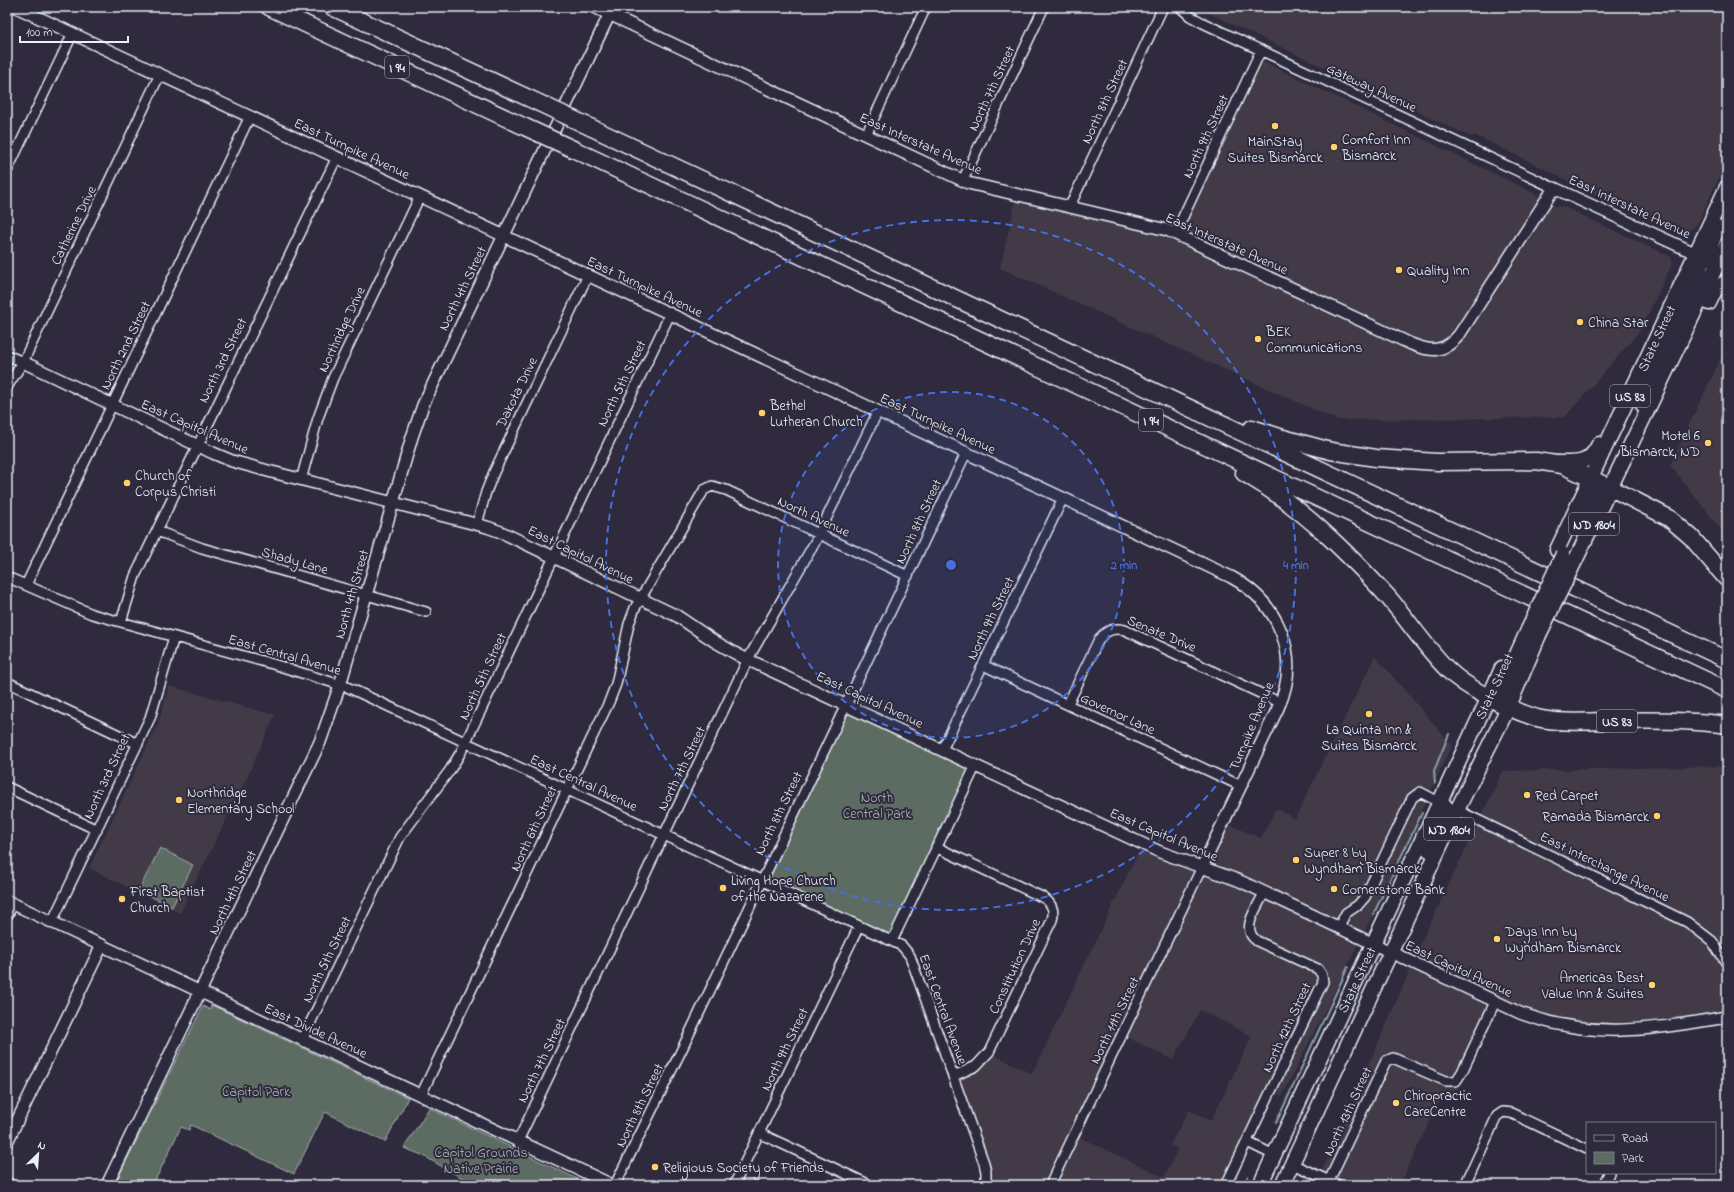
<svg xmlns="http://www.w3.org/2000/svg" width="1734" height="1192" font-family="'Indie Flower',sans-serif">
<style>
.built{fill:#423a46;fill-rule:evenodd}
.green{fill:#5d6c62;stroke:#a2aead}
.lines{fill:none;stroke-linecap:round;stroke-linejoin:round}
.stream{stroke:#8b9eab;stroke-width:2}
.minor-casing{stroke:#e8f1f8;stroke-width:12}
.tertiary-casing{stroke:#e8f1f8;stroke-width:14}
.primary-casing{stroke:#e8f1f8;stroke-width:17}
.trunk-casing{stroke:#e8f1f8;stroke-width:17}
.motorway-casing{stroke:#e8f1f8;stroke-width:19}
.minor{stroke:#2f2a3d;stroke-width:9}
.tertiary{stroke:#2f2a3d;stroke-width:11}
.primary{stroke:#2f2a3d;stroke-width:14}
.trunk{stroke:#2f2a3d;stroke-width:14}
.motorway{stroke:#2f2a3d;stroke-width:16}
.trunk-bridge-casing{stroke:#e8f1f8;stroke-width:17;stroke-linecap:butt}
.motorway-bridge-casing{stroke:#e8f1f8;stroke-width:19;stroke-linecap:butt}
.trunk-bridge{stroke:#2f2a3d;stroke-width:14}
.motorway-bridge{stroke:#2f2a3d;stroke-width:16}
.ring{fill:none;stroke:#466fde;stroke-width:2;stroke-dasharray:7 5}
.poi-dot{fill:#ffd166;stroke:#2f2a3d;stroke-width:1.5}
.labels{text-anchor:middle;stroke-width:4;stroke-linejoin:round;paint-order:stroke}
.shield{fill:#2f2a3d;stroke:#b0b5c0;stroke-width:1}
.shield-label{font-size:13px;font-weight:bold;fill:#e8f1f8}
.street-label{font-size:14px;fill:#e8f1f8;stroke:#2f2a3d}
.poi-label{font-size:14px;fill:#e8f1f8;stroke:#2f2a3d;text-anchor:start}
.park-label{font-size:14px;fill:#a9b5b4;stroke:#2f2a3d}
.centre{fill:#466fde;stroke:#2f2a3d;stroke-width:2}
.ring-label{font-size:12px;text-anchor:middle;font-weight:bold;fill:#466fde;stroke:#2f2a3d;stroke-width:4;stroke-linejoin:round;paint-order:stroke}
</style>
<rect width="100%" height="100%" fill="#2f2a3d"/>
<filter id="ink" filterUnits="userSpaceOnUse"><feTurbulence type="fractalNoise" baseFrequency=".025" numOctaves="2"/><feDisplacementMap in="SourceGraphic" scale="8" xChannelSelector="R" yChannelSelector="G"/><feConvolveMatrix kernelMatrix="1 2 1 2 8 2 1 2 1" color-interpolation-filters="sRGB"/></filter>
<g filter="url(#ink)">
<!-- built -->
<path class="built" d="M 1196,7 L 1727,7 L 1727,161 L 1696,226 L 1688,231 L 1680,231 L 1634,213 L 1475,135 L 1471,137 Z
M 1262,61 L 1532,192 L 1557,207 L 1562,206 L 1671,257 L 1673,262 L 1640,331 L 1565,417 L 1337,420 L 1000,268 L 1016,200 L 1065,210 L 1176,240 Z
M 1727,345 L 1727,537 L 1670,465 Z
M 1375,656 L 1452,745 L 1364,933 L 1282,1096 L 1267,1090 L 1221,1185 L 991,1185 L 989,1169 L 959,1079 L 984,1065 L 993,1054 L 1032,1074 L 1144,840 L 1207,864 L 1227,824 L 1261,838 L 1276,808 L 1295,819 ZM 1200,1010 L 1252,1036 L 1211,1121 L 1189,1110 L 1170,1145 L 1178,1149 L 1164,1177 L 1077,1136 L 1125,1036 L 1173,1060 Z
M 169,686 L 275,715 L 249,773 L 180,913 L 89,868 L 158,724 Z
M 1727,766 L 1727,1014 L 1651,1026 L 1604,1026 L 1568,1022 L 1528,1010 L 1414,957 L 1503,771 Z
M 1411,968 L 1497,1011 L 1458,1089 L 1441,1097 L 1400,1185 L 1316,1185 Z"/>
<!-- green -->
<path class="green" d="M 845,705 L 976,765 L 892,941 L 761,880 Z
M 160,848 L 193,865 L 172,907 L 139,890 Z
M 211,1005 L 408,1098 L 385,1142 L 325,1112 L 294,1174 L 191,1125 L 189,1130 L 181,1127 L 153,1185 L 118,1184 L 117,1180 L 203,1006 L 210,1010 Z
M 429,1108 L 590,1185 L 591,1185 L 474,1185 L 422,1155 L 404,1148 Z"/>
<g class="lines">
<!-- stream -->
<path class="stream" d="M 1435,783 L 1434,771 L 1449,734
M 1373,915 L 1422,813
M 1276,1123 L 1348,967
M 1244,1185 L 1248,1176"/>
<defs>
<path id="minor" d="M 1180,7 L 1190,16 L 1203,23 L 1554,188
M 866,135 L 926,7
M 7,171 L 73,33
M 963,180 L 1044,7
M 1070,206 L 1163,7
M 1175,234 L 1261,50
M 7,355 L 23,362
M 7,387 L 23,362 L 160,74
M 301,480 L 318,418 L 333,378 L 420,196
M 477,524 L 486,492 L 494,472 L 588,275
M 157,531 L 202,548 L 426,612
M 7,577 L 92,614 L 276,665 L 347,687 L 902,946 L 910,956 L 984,1163 L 986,1172 L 986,1185
M 26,585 L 250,116
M 121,622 L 135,576 L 337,157
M 983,665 L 1241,786
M 7,682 L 138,744
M 1068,704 L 1099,639 C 1106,630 1114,627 1125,630 L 1281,703
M 942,750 L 1063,498
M 7,787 L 97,830
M 1457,810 L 1687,922 L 1712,941 L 1727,964
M 936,847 L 1044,898 C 1052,904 1055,910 1052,920 L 989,1052 L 976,1066 L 954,1076
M 7,916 L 13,904
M 52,922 L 150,718 L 174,637
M 1338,928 L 1346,913 L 1358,905 L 1365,897 L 1412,798 L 1420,792 L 1439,802
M 892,941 L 976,765
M 302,1040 L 400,837 L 450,770 L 461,752 L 670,314
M 421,1095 L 609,702 L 616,684 L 629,624 L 635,608 L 704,490 L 712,486 L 726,490 L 908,576
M 759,1133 L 870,1185
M 518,1141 L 748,659 L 815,542 L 878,411
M 1247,1142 L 1274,1155
M 1292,1164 L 1339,1185
M 7,1182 L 11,1185
M 615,1185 L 683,1047 L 966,453
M 734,1185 L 859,926
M 1050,1185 L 1202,867
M 1226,1185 L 1323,982 L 1322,975 L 1318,969 L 1257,941 C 1239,929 1258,907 1264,893
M 1327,1185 L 1386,1061 L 1393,1058 L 1446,1081 L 1456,1081 L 1462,1072 L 1495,1002
M 1465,1185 L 1497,1116 L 1503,1112 L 1511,1113 L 1587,1149
M 1603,1185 L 1609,1173"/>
<path id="tertiary" d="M 16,7 L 1231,577 C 1279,603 1302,656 1278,708 L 1202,867
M 594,7 L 968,183 L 1167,230 L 1411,344 C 1431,352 1444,353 1459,335 L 1554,188 L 1727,268
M 23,362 L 213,453 L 232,461 L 268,471 L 487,527 L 501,532 L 677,616 L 714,641 L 740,656 L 1160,852 L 1240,881 L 1520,1013 C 1596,1041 1651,1029 1727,1017
M 7,901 L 612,1185
M 7,1142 L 102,945
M 107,1185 L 320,742 L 340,685 L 412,437 L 423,405 L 613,7"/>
<g id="primary">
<path d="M 1429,850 L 1446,810 L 1446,807 L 1443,804"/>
<path id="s1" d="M 1260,1185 L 1489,697"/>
<path d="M 1282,1185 L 1457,810 L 1509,706"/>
</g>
<g id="trunk">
<path d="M 1718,228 C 1711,244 1707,248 1718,263"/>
<path d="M 1709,303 L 1716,288 L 1727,282"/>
<path d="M 1643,405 L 1653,372 L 1700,270 L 1701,264 L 1697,253"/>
<path d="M 1557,463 C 1578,463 1589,465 1599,444"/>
<path d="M 1584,522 L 1594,497 L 1591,478"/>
<path id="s2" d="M 1557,550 L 1727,187"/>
<path d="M 1576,559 L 1727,244"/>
<path d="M 1489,697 L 1502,668"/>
<path d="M 1509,706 L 1505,697 L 1504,683 L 1528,630"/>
<path d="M 1509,706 L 1539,635"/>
</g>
<path id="motorway" d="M 269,7 L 525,127
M 332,7 L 537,102
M 590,127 L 1727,660
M 575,150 L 1727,690
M 1252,428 L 1283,438 L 1331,451 L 1376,458 L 1437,462 L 1536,461 L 1562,465 L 1611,488 L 1669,518 L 1691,537 L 1727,579
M 1244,473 C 1299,505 1345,550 1388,597 C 1408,620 1425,647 1447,669 C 1467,689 1510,710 1537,718 C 1562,724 1590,721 1615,721 C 1653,720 1690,720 1727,725"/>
</defs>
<!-- minor casing -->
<use href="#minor" class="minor-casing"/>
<!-- tertiary casing -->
<use href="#tertiary" class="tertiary-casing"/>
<!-- primary casing -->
<use href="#primary" class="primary-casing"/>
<!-- trunk casing -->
<use href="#trunk" class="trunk-casing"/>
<!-- motorway casing -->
<use href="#motorway" class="motorway-casing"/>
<!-- minor -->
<use href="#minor" class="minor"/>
<!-- tertiary -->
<use href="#tertiary" class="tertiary"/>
<!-- primary -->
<use href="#primary" class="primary"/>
<!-- trunk -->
<use href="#trunk" class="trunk"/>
<!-- motorway -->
<use href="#motorway" class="motorway"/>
<defs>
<path id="trunk-bridge" d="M 1528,630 L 1563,554
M 1539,635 L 1576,559"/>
<path id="motorway-bridge" d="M 537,102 L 590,127
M 525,127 L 575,150"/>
</defs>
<!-- trunk-bridge casing -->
<use href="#trunk-bridge" class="trunk-bridge-casing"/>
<!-- motorway-bridge casing -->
<use href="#motorway-bridge" class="motorway-bridge-casing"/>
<!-- trunk-bridge -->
<use href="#trunk-bridge" class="trunk-bridge"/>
<!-- motorway-bridge -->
<use href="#motorway-bridge" class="motorway-bridge"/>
</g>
</g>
<!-- distance rings -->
<circle cx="951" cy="565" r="173" fill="#466fde" fill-opacity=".12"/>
<g class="ring">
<circle cx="951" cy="565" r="173"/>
<circle cx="951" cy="565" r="345"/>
</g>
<!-- markers -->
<g class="poi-dot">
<circle cx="1275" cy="126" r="4"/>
<circle cx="1334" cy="147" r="4"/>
<circle cx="1399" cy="270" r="4"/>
<circle cx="1580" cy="322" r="4"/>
<circle cx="1258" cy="339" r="4"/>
<circle cx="762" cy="413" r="4"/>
<circle cx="1708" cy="443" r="4"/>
<circle cx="127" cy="483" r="4"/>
<circle cx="1369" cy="714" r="4"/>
<circle cx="1527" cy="795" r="4"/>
<circle cx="179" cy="800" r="4"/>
<circle cx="1657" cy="816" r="4"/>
<circle cx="1296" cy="860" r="4"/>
<circle cx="723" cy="888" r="4"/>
<circle cx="1334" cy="889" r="4"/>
<circle cx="122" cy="899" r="4"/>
<circle cx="1497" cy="939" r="4"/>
<circle cx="1652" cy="985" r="4"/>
<circle cx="1396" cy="1103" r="4"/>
<circle cx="655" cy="1167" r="4"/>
</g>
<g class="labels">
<!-- shield labels -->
<g class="shield">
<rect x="385" y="56" width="24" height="22" rx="3"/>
<rect x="1610" y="385" width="40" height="22" rx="3"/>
<rect x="1139" y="409" width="24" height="22" rx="3"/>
<rect x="1569" y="513" width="50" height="22" rx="3"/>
<rect x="1597" y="710" width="40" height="22" rx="3"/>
<rect x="1424" y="818" width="50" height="22" rx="3"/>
</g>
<g class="shield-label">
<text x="397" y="72">I 94</text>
<text x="1630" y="401">US 83</text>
<text x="1151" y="425">I 94</text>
<text x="1594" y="529">ND 1804</text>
<text x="1617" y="726">US 83</text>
<text x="1449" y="834">ND 1804</text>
</g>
<!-- street labels -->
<g class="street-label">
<text transform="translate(1372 87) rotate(25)" y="5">Gateway Avenue</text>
<text transform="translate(991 88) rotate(-65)" y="5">North 7th Street</text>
<text transform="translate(1104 101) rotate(-65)" y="5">North 8th Street</text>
<text transform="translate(1205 136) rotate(-65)" y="5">North 9th Street</text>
<text transform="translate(921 143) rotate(24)" y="5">East Interstate Avenue</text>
<text transform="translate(352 148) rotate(25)" y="5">East Turnpike Avenue</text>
<text transform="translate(1630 206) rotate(25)" y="5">East Interstate Avenue</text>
<text transform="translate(73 225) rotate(-64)" y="5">Catherine Drive</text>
<text transform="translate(1227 243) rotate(24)" y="5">East Interstate Avenue</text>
<text transform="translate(645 286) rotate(25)" y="5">East Turnpike Avenue</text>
<text transform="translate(462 288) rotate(-64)" y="5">North 4th Street</text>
<text transform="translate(341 329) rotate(-65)" y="5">Northridge Drive</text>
<text dy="5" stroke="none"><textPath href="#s2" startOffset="234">State Street</textPath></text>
<text transform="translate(125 345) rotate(-64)" y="5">North 2nd Street</text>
<text transform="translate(222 360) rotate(-64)" y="5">North 3rd Street</text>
<text transform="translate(621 383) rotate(-64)" y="5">North 5th Street</text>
<text transform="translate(516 392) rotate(-64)" y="5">Dakota Drive</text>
<text transform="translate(938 423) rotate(25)" y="5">East Turnpike Avenue</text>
<text transform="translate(195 426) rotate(24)" y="5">East Capitol Avenue</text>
<text transform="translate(814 516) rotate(25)" y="5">North Avenue</text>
<text transform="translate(918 521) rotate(-65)" y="5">North 8th Street</text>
<text transform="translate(581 554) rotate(26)" y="5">East Capitol Avenue</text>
<text transform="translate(295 560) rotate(16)" y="5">Shady Lane</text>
<text transform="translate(351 594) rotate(-74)" y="5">North 4th Street</text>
<text transform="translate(990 618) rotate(-64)" y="5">North 9th Street</text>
<text transform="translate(1162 633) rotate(23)" y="5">Senate Drive</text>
<text transform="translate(285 654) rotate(16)" y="5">East Central Avenue</text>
<text transform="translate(482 676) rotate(-65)" y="5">North 5th Street</text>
<text transform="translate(1494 686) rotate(-65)" y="5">State Street</text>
<text transform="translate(870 699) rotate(25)" y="5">East Capitol Avenue</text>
<text transform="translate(1118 713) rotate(25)" y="5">Governor Lane</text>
<text transform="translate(1251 726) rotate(-67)" y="5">Turnpike Avenue</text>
<text transform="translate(681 768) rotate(-64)" y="5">North 7th Street</text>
<text transform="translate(106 776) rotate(-65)" y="5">North 3rd Street</text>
<text transform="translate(584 782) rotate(25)" y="5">East Central Avenue</text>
<text transform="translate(778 813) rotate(-64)" y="5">North 8th Street</text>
<text transform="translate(533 828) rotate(-65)" y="5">North 6th Street</text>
<text transform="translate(1164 834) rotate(23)" y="5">East Capitol Avenue</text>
<text transform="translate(1605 866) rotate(26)" y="5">East Interchange Avenue</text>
<text transform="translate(232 892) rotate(-64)" y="5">North 4th Street</text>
<text transform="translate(326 959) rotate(-64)" y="5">North 5th Street</text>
<text transform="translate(1014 966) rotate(-65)" y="5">Constitution Drive</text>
<text transform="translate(1459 968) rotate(25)" y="5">East Capitol Avenue</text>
<text dy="5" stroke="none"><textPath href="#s1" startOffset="227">State Street</textPath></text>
<text transform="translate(944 1009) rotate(70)" y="5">East Central Avenue</text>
<text transform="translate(1114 1020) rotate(-64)" y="5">North 11th Street</text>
<text transform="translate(1286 1027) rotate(-65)" y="5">North 12th Street</text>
<text transform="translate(316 1030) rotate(25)" y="5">East Divide Avenue</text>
<text transform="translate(784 1049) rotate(-64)" y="5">North 9th Street</text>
<text transform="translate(541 1060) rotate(-64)" y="5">North 7th Street</text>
<text transform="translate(639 1105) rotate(-64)" y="5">North 8th Street</text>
<text transform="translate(1347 1111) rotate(-65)" y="5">North 13th Street</text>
</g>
<!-- poi labels -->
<g class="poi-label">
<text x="1342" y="144">Comfort Inn<tspan x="1342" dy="16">Bismarck</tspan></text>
<text x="1275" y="146" text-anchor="middle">MainStay<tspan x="1275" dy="16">Suites Bismarck</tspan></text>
<text x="1407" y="275">Quality Inn</text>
<text x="1588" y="327">China Star</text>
<text x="1266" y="336">BEK<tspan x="1266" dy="16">Communications</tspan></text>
<text x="770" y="410">Bethel<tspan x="770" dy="16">Lutheran Church</tspan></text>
<text x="1700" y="440" text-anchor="end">Motel 6<tspan x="1700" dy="16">Bismarck, ND</tspan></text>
<text x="135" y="480">Church of<tspan x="135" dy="16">Corpus Christi</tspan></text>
<text x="1369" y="734" text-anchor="middle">La Quinta Inn &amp;<tspan x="1369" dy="16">Suites Bismarck</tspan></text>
<text x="187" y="797">Northridge<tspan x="187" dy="16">Elementary School</tspan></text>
<text x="1535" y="800">Red Carpet</text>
<text x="1649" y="821" text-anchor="end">Ramada Bismarck</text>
<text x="1304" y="857">Super 8 by<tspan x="1304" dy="16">Wyndham Bismarck</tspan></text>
<text x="731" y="885">Living Hope Church<tspan x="731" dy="16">of the Nazarene</tspan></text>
<text x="1342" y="894">Cornerstone Bank</text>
<text x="130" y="896">First Baptist<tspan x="130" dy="16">Church</tspan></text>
<text x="1505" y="936">Days Inn by<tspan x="1505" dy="16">Wyndham Bismarck</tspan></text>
<text x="1644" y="982" text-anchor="end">Americas Best<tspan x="1644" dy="16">Value Inn &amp; Suites</tspan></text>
<text x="1404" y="1100">Chiropractic<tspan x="1404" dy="16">CareCentre</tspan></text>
<text x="663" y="1172">Religious Society of Friends</text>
</g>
<!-- park labels -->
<g class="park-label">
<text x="877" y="802">North<tspan x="877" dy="16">Central Park</tspan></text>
<text x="256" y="1096">Capitol Park</text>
<text x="481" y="1157">Capitol Grounds<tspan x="481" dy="16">Native Prairie</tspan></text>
</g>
</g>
<circle cx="951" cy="565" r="6" class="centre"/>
<g class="ring-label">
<text x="1124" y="569">2 min</text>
<text x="1296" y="569">4 min</text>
</g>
<!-- margin -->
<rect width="1734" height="1192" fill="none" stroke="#2f2a3d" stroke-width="24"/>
<rect x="12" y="12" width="1710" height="1168" fill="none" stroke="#e8f1f8" stroke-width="1.5" filter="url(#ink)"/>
<!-- legend -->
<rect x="1586" y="1122" width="130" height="52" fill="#2f2a3d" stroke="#797a88"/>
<rect x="1594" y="1135" width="20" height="6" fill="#2f2a3d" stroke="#797a88"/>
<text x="1622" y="1142" font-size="12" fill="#e8f1f8">Road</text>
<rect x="1594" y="1152" width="20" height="12" fill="#5d6c62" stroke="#797a88"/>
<text x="1622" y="1162" font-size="12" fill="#e8f1f8">Park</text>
<!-- north arrow -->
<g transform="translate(38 1154) rotate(25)" stroke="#2f2a3d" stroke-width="3" paint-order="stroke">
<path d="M0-3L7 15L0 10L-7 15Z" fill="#e8f1f8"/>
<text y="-6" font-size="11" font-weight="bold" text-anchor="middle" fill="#e8f1f8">N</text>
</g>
<!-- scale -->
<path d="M20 36v6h108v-6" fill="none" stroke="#e8f1f8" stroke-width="2"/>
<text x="26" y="36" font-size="12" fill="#e8f1f8" stroke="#2f2a3d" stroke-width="3" paint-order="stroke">100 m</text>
</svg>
